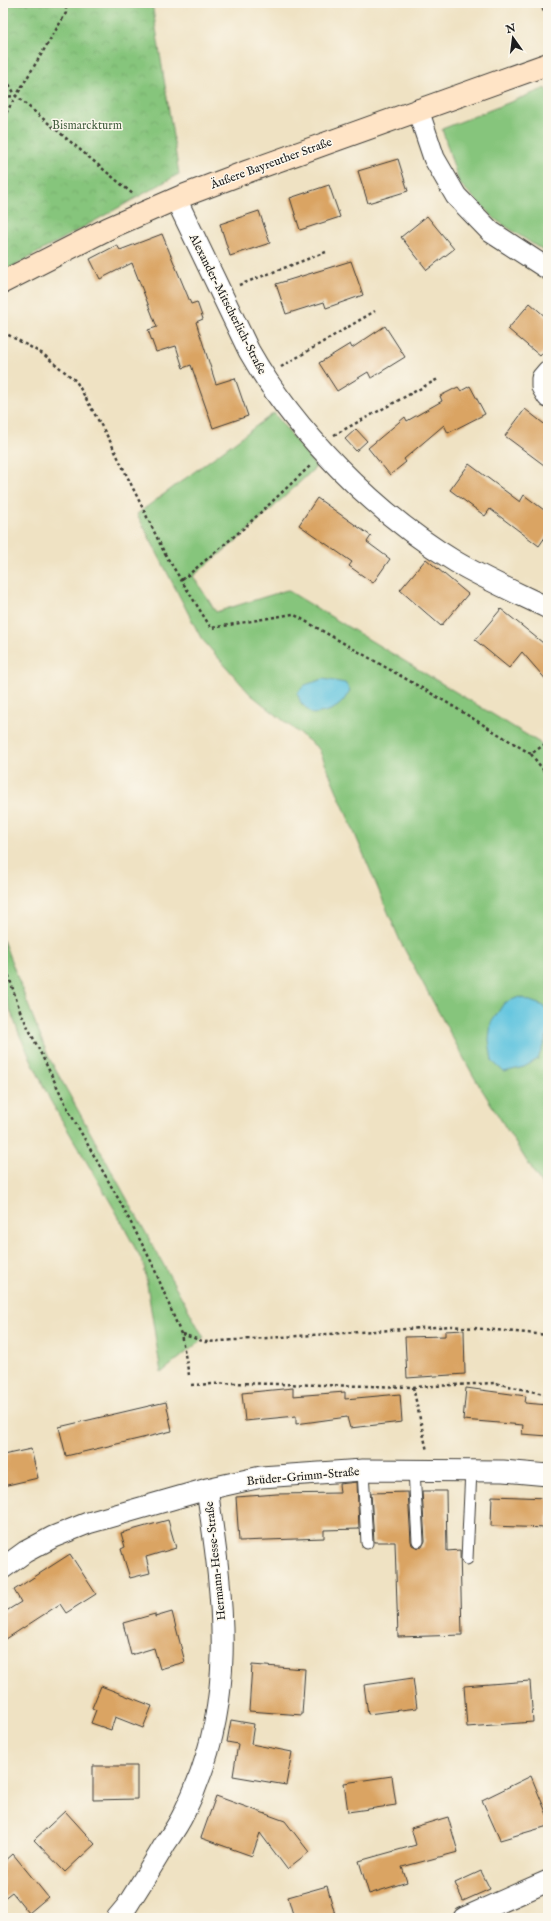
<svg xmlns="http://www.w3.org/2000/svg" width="551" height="1921" font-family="'IM FELL English',serif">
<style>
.grass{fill:#86c57c;stroke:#51704c}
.park{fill:url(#park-crowns);stroke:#51704c}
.water{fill:#61c4df;stroke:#3e707e}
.building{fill:#daa463}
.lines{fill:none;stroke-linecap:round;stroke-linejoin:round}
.lane-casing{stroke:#3c3a35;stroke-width:13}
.street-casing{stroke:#3c3a35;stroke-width:23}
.secondary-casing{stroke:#3c3a35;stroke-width:24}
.path{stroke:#3c3a35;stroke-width:2.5;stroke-dasharray:3 3;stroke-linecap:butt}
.lane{stroke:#fff;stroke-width:11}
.street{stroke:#fff;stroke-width:21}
.secondary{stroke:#ffe4c6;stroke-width:22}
.labels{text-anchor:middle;stroke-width:3;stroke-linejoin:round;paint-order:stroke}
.park-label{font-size:12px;fill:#466042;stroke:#fbf7ec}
.street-label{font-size:12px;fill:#1c1c1c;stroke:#fbf7ec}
</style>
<defs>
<pattern id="park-crowns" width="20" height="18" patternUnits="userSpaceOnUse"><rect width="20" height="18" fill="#86c57c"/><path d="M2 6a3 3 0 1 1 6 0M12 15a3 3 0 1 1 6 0" fill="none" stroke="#73a96b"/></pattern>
</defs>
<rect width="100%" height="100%" fill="#fbf7ec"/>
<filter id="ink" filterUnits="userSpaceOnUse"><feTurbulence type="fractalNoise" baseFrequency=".025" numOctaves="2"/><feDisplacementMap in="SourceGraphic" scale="8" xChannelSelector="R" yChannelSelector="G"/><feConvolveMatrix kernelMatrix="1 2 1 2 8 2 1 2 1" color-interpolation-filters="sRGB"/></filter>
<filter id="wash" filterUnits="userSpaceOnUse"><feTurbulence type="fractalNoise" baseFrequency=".012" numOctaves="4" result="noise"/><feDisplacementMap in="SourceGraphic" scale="16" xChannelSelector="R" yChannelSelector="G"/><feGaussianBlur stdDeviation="0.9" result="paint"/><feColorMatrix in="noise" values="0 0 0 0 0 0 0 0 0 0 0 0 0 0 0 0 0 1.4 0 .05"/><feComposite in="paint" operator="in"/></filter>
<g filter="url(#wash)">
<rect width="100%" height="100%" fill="#efe2c3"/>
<!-- grass -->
<path class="grass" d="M 546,88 L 548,93 L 548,254 L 496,220 L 459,183 L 442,129 Z
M 274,413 L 316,467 L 247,532 L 193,576 L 216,612 L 287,590 L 545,746 L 548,750 L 548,1195 L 474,1077 L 401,943 L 319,749 L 250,694 L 201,638 L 137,514 Z
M 3,940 L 48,1056 L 204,1338 L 161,1373 L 144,1265 L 115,1210 L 50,1100 L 20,1036 L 3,991 Z"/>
<!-- park -->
<path class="park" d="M 3,3 L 152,3 L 179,174 L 3,272 Z"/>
<!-- water -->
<path class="water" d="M 323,679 L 345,683 L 350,690 C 341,708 331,712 312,714 L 301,703 L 297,693 L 305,685 Z
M 519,997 L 544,1006 L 548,1016 L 548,1033 L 538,1059 L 524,1067 L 504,1072 L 492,1061 L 489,1040 L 491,1023 L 504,1003 Z"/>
<g id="blocks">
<!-- building -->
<path class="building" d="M 398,159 L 408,191 L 368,203 L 358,171 Z
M 329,185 L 340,217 L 300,230 L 290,198 Z
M 259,211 L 270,243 L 230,256 L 220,224 Z
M 427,216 L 454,249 L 427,270 L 401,237 Z
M 162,234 L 191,304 L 197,302 L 203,319 L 196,322 L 216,384 L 235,378 L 248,416 L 213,428 L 191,365 L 183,368 L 176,346 L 156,352 L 148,330 L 157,327 L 132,263 L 100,279 L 90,259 L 117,245 L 120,250 Z
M 351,261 L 363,295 L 326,308 L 324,302 L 286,314 L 276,284 Z
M 530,303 L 548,319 L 548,347 L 540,356 L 508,329 Z
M 385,326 L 405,357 L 371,378 L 368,372 L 337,391 L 319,363 L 350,344 L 352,348 Z
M 470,386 L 485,414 L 448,433 L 444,425 L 404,459 L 406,462 L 390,475 L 368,448 L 405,417 L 407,421 L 442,401 L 440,396 L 458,387 L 461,391 Z
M 525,409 L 548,427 L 548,468 L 505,436 Z
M 356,429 L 367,441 L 356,451 L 345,439 Z
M 469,464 L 520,502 L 524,495 L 548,513 L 548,533 L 539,546 L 490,509 L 485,516 L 450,490 Z
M 317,498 L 371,536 L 367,542 L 390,559 L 373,583 L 349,566 L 352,562 L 299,525 Z
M 426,559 L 468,594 L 441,626 L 400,590 Z
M 501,609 L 548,647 L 548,682 L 522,652 L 509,668 L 475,640 Z
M 464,1330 L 465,1374 L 407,1378 L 405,1337 L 445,1336 L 445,1331 Z
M 293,1388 L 293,1396 L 345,1392 L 345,1399 L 400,1394 L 402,1422 L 350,1428 L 347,1417 L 296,1424 L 296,1416 L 245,1421 L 242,1393 Z
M 466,1388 L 526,1396 L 525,1403 L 548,1405 L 548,1436 L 522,1434 L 523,1425 L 463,1420 Z
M 166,1402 L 172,1431 L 66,1456 L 59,1427 Z
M 31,1449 L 38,1478 L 3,1486 L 3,1455 Z
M 357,1482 L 359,1529 L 324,1530 L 324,1538 L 239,1541 L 236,1497 L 277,1494 L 340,1493 L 339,1484 Z
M 422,1491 L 446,1491 L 447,1551 L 460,1550 L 462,1635 L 398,1637 L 395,1542 L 374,1542 L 371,1493 L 408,1492 L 411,1541 L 412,1545 L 418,1548 L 422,1547 L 425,1541 Z
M 492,1496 L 548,1498 L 548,1528 L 491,1526 Z
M 168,1520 L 176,1548 L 146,1557 L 150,1573 L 130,1578 L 121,1549 L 125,1547 L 121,1533 Z
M 70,1554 L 96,1594 L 66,1613 L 60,1604 L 3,1641 L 3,1613 L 21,1602 L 14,1590 Z
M 172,1612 L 185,1662 L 160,1669 L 154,1648 L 131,1655 L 123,1623 L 155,1614 L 155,1617 Z
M 252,1665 L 305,1669 L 302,1715 L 249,1711 Z
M 413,1678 L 417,1708 L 368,1714 L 364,1685 Z
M 530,1681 L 533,1722 L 467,1727 L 464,1686 Z
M 101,1686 L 152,1706 L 143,1728 L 115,1717 L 111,1730 L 91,1723 L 96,1710 L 92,1708 Z
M 231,1720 L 254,1724 L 251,1744 L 292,1752 L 286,1785 L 233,1776 L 238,1744 L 227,1742 Z
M 93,1766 L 137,1766 L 137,1799 L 93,1800 Z
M 392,1776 L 396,1805 L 348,1812 L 344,1783 Z
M 531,1776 L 548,1817 L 548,1826 L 500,1840 L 482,1800 Z
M 216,1796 L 285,1821 L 309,1852 L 287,1869 L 260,1833 L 252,1856 L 201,1838 Z
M 65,1811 L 95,1844 L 65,1872 L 34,1840 Z
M 448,1817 L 458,1852 L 402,1867 L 407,1882 L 369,1894 L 359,1861 L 416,1845 L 411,1828 Z
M 13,1854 L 48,1897 L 29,1913 L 12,1892 L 3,1899 L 3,1863 Z
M 481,1871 L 490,1889 L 463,1901 L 455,1883 Z
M 327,1886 L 336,1918 L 294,1918 L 288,1897 Z"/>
</g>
</g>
<g filter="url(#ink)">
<use href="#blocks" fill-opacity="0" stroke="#3c3a35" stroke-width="1"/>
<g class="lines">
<defs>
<path id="lane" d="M 363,1470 L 367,1543
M 414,1470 L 418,1541
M 467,1559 L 471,1470"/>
<path id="street" d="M 418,110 L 434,158 L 456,196 L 491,232 L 548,269
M 176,199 L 249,351 C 295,432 376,514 456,562 C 485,579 517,593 548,608
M 548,371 L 542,378 L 542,387 L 548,397
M 3,1568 L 25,1552 L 53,1537 L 88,1523 L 207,1489 L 261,1477 L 363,1470 L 503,1471 L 548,1475
M 117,1918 L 127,1906 C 140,1885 153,1865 165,1844 C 172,1834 179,1824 184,1813 C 238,1705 224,1604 207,1489
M 464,1918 L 548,1881"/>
<path id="secondary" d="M 3,282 L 109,228 L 180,197 L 246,172 L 548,64"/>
</defs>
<!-- lane casing -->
<use href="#lane" class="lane-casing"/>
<!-- street casing -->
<use href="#street" class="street-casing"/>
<!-- secondary casing -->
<use href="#secondary" class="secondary-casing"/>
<!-- path -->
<path class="path" d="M 540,3 L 548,20
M 3,74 L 16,96 L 134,195
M 3,97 L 16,96
M 3,118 L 66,13 L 66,3
M 239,285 L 326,252
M 3,332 L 43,354 L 76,381 L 110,441 L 165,554 L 211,628 L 293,614 L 446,702 L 531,754 L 548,742
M 281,367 L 375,311
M 334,435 L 438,379
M 182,580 L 244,528 L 310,466
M 531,754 L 548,776
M 3,958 L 20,1011 L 70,1113 L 119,1200 L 152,1263 L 181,1334 L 189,1375
M 182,1334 L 205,1342 L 452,1326 L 548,1335
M 191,1385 L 233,1383 L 413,1387 L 495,1383 L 548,1395
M 413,1387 L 427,1451"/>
<!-- lane -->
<use href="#lane" class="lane"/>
<!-- street -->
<use href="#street" class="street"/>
<!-- secondary -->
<use href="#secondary" class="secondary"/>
</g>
</g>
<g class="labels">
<!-- park labels -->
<g class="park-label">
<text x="87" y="129">Bismarckturm</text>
</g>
<!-- street labels -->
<g class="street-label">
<text transform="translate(271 163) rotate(-20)" y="4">Äußere Bayreuther Straße</text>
<text transform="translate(228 304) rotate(63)" y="4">Alexander-Mitscherlich-Straße</text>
<text transform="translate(303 1476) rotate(-5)" y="4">Brüder-Grimm-Straße</text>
<text transform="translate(215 1561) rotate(-96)" y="4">Hermann-Hesse-Straße</text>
</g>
</g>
<!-- margin -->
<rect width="551" height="1921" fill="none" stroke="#fbf7ec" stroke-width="16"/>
<!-- north arrow -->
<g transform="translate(513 38) rotate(346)" stroke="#fbf7ec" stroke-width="3" paint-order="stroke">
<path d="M0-3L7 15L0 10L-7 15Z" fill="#1c1c1c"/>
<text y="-6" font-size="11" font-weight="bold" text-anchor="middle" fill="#1c1c1c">N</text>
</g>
</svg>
